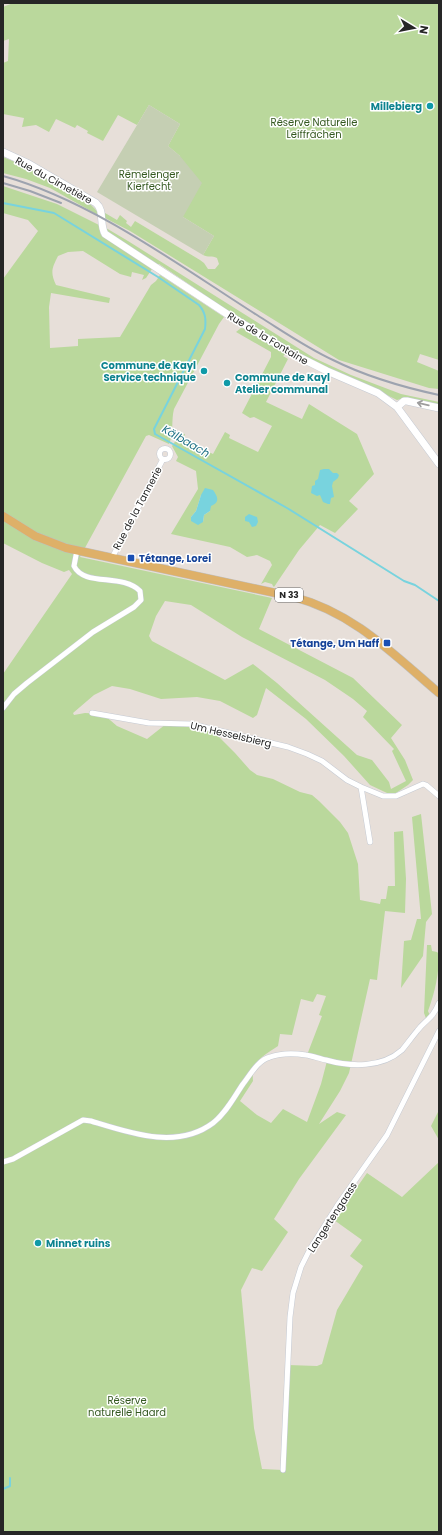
<svg xmlns="http://www.w3.org/2000/svg" width="442" height="1535" font-family="Poppins,sans-serif">
<style>
.green{fill:#bad89c;fill-rule:evenodd}
.cemetery{fill:#c5cfb3}
.water{fill:#78d3de}
.lines{fill:none;stroke-linecap:round;stroke-linejoin:round}
.stream{stroke:#78d3de;stroke-width:2}
.street-casing{stroke:#c5cad3;stroke-width:6}
.secondary-casing{stroke:#c5cad3;stroke-width:8}
.primary-casing{stroke:#bebebe;stroke-width:9}
.street{stroke:#fff;stroke-width:5}
.secondary{stroke:#fff;stroke-width:7}
.primary{stroke:#deb068;stroke-width:8}
.rail{stroke:#9da3af;stroke-width:2}
.oneway{stroke:#9d9d9d}
.culture-dot{fill:#0f9aa8;stroke:#fff;stroke-width:1.5}
.transit-dot{fill:#1a4fb4;stroke:#fff;stroke-width:1.5}
.labels{text-anchor:middle;stroke-width:3;stroke-linejoin:round;paint-order:stroke}
.shield{fill:#fff;stroke:#676767;stroke-width:1}
.shield-label{font-size:9px;font-weight:bold;fill:#262626}
.culture-label{font-size:10px;font-weight:bold;fill:#0d838f;stroke:#fff;text-anchor:end}
.park-label{font-size:10px;fill:#355921;stroke:#fff}
.street-label{font-size:10px;fill:#262626;stroke:#fff}
.transit-label{font-size:10px;font-weight:bold;fill:#164399;stroke:#fff;text-anchor:start}
.water-label{font-size:11px;font-style:italic;fill:#1d7184;stroke:#fff}
</style>
<rect width="100%" height="100%" fill="#e7dfd9"/>
<!-- green -->
<path class="green" d="M 13,3 L 439,3 L 439,360 L 420,354 L 417,362 L 439,371 L 439,389 L 429,388 L 339,360 L 130,231 L 105,218 L 105,213 L 117,220 L 120,215 L 127,221 L 126,223 L 131,227 L 135,221 L 200,260 L 204,263 L 208,269 L 215,269 L 219,264 L 217,258 C 212,255 208,258 203,255 L 214,236 L 183,217 L 180,156 L 168,146 L 180,124 L 149,105 L 137,125 L 118,115 L 103,141 L 87,133 L 88,131 L 77,125 L 75,128 L 56,119 L 49,132 L 36,125 L 22,127 L 24,118 L 3,114 L 3,63 L 8,61 L 9,39 L 3,41 L 3,7 Z
M 3,157 L 25,166 L 90,204 L 98,212 L 98,215 L 50,188 L 26,179 L 3,173 Z
M 3,186 L 57,204 L 99,225 L 101,235 L 152,269 L 146,278 L 142,280 L 144,275 L 132,272 L 131,277 L 120,274 L 83,251 L 68,252 L 58,256 C 52,268 50,272 56,285 L 110,298 L 109,303 L 51,293 L 49,307 L 50,348 L 78,346 L 78,339 L 120,337 L 151,285 L 156,281 L 160,275 L 224,317 L 219,324 L 174,409 C 171,420 174,434 169,444 L 149,435 L 146,436 L 80,557 L 272,598 L 259,629 L 353,678 L 402,725 L 391,738 L 405,760 L 413,780 L 408,785 L 396,793 L 387,793 L 370,785 L 344,756 L 306,719 L 266,688 L 257,715 L 253,718 L 220,701 L 197,697 L 161,699 L 130,689 L 112,686 L 94,695 L 73,713 L 74,715 L 85,713 L 103,714 L 117,726 L 147,739 L 166,724 L 211,729 L 235,753 L 250,770 L 257,775 L 273,779 L 300,792 L 312,795 L 319,801 L 340,822 L 348,833 L 358,864 L 360,900 L 380,904 L 381,899 L 386,899 L 388,886 L 395,886 L 394,832 L 403,831 L 406,879 L 405,913 L 385,911 L 377,980 L 370,979 L 349,1073 L 340,1091 L 319,1124 L 337,1112 L 346,1115 L 299,1179 L 274,1219 L 288,1232 L 262,1271 L 252,1268 L 241,1290 L 254,1428 L 262,1469 L 283,1470 L 288,1365 L 317,1366 L 322,1364 L 337,1310 L 363,1266 L 350,1256 L 362,1240 L 334,1220 L 367,1173 L 402,1197 L 439,1162 L 439,1532 L 3,1532 L 3,674 L 72,574 L 69,570 L 64,572 L 42,563 L 3,543 L 3,279 L 38,231 L 28,220 L 3,213 ZM 165,601 L 191,605 L 242,637 L 325,680 L 353,699 L 367,711 L 363,717 L 394,749 L 392,751 L 406,781 L 391,789 L 389,782 L 372,760 L 357,755 L 277,683 L 253,664 L 225,680 L 152,641 L 149,636 L 156,616 ZM 317,994 L 326,996 L 319,1015 L 322,1016 L 307,1055 L 327,1061 L 321,1084 L 307,1122 L 283,1109 L 271,1123 L 257,1115 L 240,1101 L 253,1081 C 251,1061 263,1056 278,1046 L 280,1034 L 292,1035 L 301,999 L 313,1002 Z
M 106,228 L 128,241 L 314,358 L 351,375 L 401,394 L 439,402 L 439,406 L 405,398 L 397,400 C 374,388 350,380 327,369 C 268,340 214,301 159,264 L 157,264 L 108,232 Z
M 241,328 L 246,329 L 286,354 L 283,356 L 288,359 L 266,402 L 302,419 L 309,404 L 357,434 L 374,474 L 349,501 L 358,509 L 335,533 L 320,525 L 299,550 L 274,587 L 273,586 L 272,584 L 265,582 L 261,584 L 272,565 L 270,561 L 257,555 L 247,557 L 230,547 L 171,534 L 198,489 L 196,471 L 176,461 L 178,457 L 172,446 L 181,433 L 185,434 L 183,439 L 213,454 L 225,432 L 230,435 L 229,438 L 258,452 L 272,426 L 254,417 L 250,418 L 242,413 L 271,357 L 271,352 L 236,332 ZM 201,495 L 210,511 L 204,515 L 203,522 L 191,521 L 191,517 L 196,511 Z
M 421,814 L 432,914 L 426,922 L 423,956 L 401,988 L 404,941 L 411,940 L 417,919 L 421,919 L 412,817 Z
M 427,945 L 431,945 L 432,951 L 437,952 L 439,954 C 439,974 435,992 428,1011 L 431,1018 L 427,1021 L 424,1013 Z
M 439,1110 L 439,1140 L 431,1126 Z"/>
<!-- cemetery -->
<path class="cemetery" d="M 149,105 L 180,124 L 168,146 L 180,156 L 202,183 L 183,217 L 214,236 L 203,255 L 97,192 Z"/>
<!-- water -->
<path class="water" d="M 324,469 L 329,469 L 333,473 L 337,473 L 339,475 L 338,478 L 333,482 L 332,486 L 334,497 L 331,498 L 330,504 L 328,504 L 323,502 L 320,495 L 317,496 L 311,493 L 312,486 L 315,485 L 315,481 L 318,479 L 320,470 Z
M 205,488 L 213,490 C 218,497 220,502 211,506 L 210,511 L 204,515 L 203,522 L 198,525 L 191,521 L 191,517 L 196,511 L 201,495 Z
M 249,514 L 257,517 L 258,522 L 256,526 L 252,527 L 249,522 L 245,521 L 245,517 Z"/>
<g class="lines">
<!-- stream -->
<path class="stream" d="M 3,203 L 54,213 L 158,277 L 199,305 C 206,313 206,320 205,329 L 154,429 L 155,434 L 287,508 L 404,581 L 415,585 L 439,601
M 3,1489 L 10,1486 L 10,1478"/>
<defs>
<path id="street" d="M159.5 454a5.5 5.5 0 1 1 11 0a5.5 5.5 0 1 1-11 0Z
M 112,558 L 163,459
M 3,708 L 14,694 L 27,683 L 93,632 L 134,607 L 141,600 L 140,591 C 122,573 84,587 74,566 L 77,550
M 92,713 L 149,723 L 191,724 L 288,747 L 307,754 L 322,761 L 347,780 L 361,787 L 383,796 L 396,796 L 423,784 L 426,785 L 439,796
M 361,787 L 370,842
M 3,1162 L 13,1159 L 83,1120 L 91,1121 C 130,1133 177,1150 213,1123 C 226,1113 234,1097 243,1084 C 250,1075 258,1060 270,1057 C 281,1053 294,1053 306,1055 C 313,1056 320,1059 326,1060 C 351,1067 382,1068 402,1050 C 407,1044 412,1037 417,1031 C 426,1019 432,1020 439,1003
M 283,1470 L 290,1317 L 293,1293 L 301,1267 L 310,1249 L 337,1206 L 387,1135 L 439,1031"/>
<path id="secondary" d="M 3,152 L 29,164 L 96,203 C 105,211 99,224 105,234 L 227,314 L 291,353 L 327,371 L 378,393 L 397,407 L 439,464
M 397,407 L 404,401 L 407,401 L 439,408"/>
<path id="primary" d="M 3,516 L 35,536 L 66,548 L 294,597 C 354,613 393,654 439,693"/>
</defs>
<!-- street casing -->
<use href="#street" class="street-casing"/>
<!-- secondary casing -->
<use href="#secondary" class="secondary-casing"/>
<!-- primary casing -->
<use href="#primary" class="primary-casing"/>
<!-- street -->
<use href="#street" class="street"/>
<!-- secondary -->
<use href="#secondary" class="secondary"/>
<!-- primary -->
<use href="#primary" class="primary"/>
<!-- rail -->
<path class="rail" d="M 3,176 C 93,201 181,267 260,317 C 284,332 307,348 333,360 C 367,377 402,387 439,395
M 3,183 L 30,191 L 61,203"/>
</g>
<!-- one-way arrows -->
<defs><path id="oneway-shaft" d="M-6 0H5M1.5-3L5.5 0L1.5 3" fill="none" stroke-width="1.6" stroke-linecap="round" stroke-linejoin="round"/></defs>
<use class="oneway" href="#oneway-shaft" transform="translate(423 404) rotate(-167)"/>
<!-- markers -->
<g class="culture-dot">
<circle cx="430" cy="106" r="4"/>
<circle cx="204" cy="371" r="4"/>
<circle cx="227" cy="383" r="4"/>
<circle cx="38" cy="1243" r="4"/>
</g>
<g class="transit-dot">
<rect x="127" y="554" width="8" height="8" rx="2"/>
<rect x="383" y="639" width="8" height="8" rx="2"/>
</g>
<g class="labels">
<!-- shield labels -->
<rect class="shield" x="275" y="588" width="28" height="14" rx="3"/>
<g class="shield-label">
<text x="289" y="598">N 33</text>
</g>
<!-- culture labels -->
<g class="culture-label">
<text x="422" y="110">Millebierg</text>
<text x="196" y="369">Commune de Kayl<tspan x="196" dy="12">Service technique</tspan></text>
<text x="235" y="381" text-anchor="start">Commune de Kayl<tspan x="235" dy="12">Atelier communal</tspan></text>
<text x="46" y="1247" text-anchor="start">Minnet ruins</text>
</g>
<!-- park labels -->
<g class="park-label">
<text x="314" y="126">Réserve Naturelle<tspan x="314" dy="12">Leiffrächen</tspan></text>
<text x="149" y="178">Rëmelenger<tspan x="149" dy="12">Kierfecht</tspan></text>
<text x="127" y="1404">Réserve<tspan x="127" dy="12">naturelle Haard</tspan></text>
</g>
<!-- street labels -->
<g class="street-label">
<text transform="translate(54 180) rotate(29)" y="4">Rue du Cimetière</text>
<text transform="translate(268 338) rotate(31)" y="4">Rue de la Fontaine</text>
<text transform="translate(137 508) rotate(-62)" y="4">Rue de la Tannerie</text>
<text transform="translate(231 734) rotate(13)" y="4">Um Hesselsbierg</text>
<text transform="translate(332 1217) rotate(-57)" y="4">Langertengaass</text>
</g>
<!-- transit labels -->
<g class="transit-label">
<text x="139" y="562">Tétange, Lorei</text>
<text x="379" y="647" text-anchor="end">Tétange, Um Haff</text>
</g>
<!-- water labels -->
<g class="water-label">
<text transform="translate(186 441) rotate(30)" y="4">Kälbaach</text>
</g>
</g>
<!-- border -->
<rect width="442" height="1535" fill="none" stroke="#262626" stroke-width="8"/>
<!-- north arrow -->
<g transform="translate(414 28) rotate(100)" stroke="#ffffff" stroke-width="3" paint-order="stroke">
<path d="M0-3L7 15L0 10L-7 15Z" fill="#262626"/>
<text y="-6" font-size="11" font-weight="bold" text-anchor="middle" fill="#262626">N</text>
</g>
</svg>
